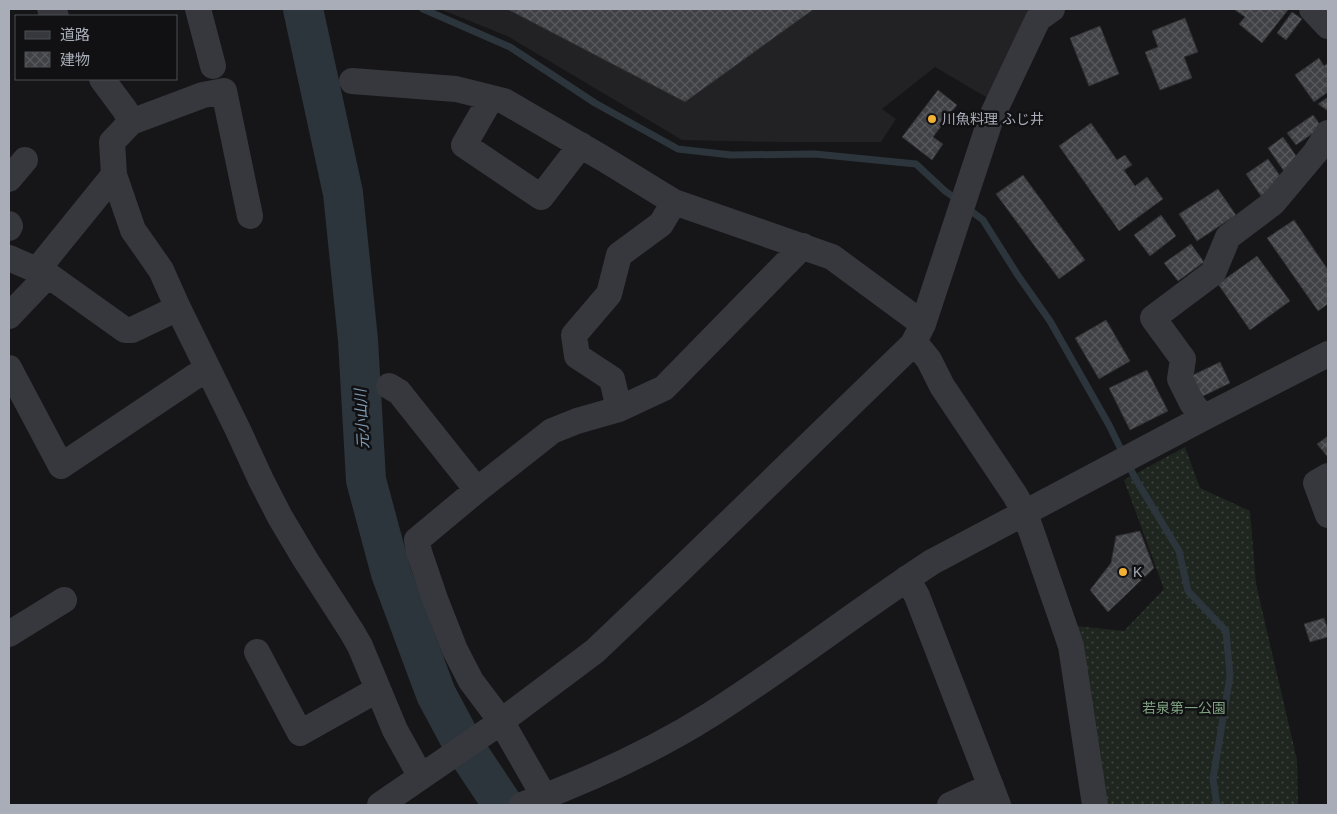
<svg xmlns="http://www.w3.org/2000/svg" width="1337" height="814" font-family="Helvetica,'Noto Sans JP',sans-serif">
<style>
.built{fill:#222225}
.grass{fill:url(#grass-dots)}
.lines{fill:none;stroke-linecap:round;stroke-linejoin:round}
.stream{stroke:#2c353c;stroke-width:7}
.river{stroke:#2c353c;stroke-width:40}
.building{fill:url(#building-cross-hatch);stroke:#303034}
.minor{stroke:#37383d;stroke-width:26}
.poi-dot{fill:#f2b134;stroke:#111113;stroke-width:2}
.labels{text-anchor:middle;stroke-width:5;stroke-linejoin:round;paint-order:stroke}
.poi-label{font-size:14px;fill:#a8adb8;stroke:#111113;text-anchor:start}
.park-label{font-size:14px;fill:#7fa381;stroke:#111113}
.water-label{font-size:15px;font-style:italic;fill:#7f9bb3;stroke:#111113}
</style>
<defs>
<pattern id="grass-dots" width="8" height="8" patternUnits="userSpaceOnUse" patternTransform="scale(1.25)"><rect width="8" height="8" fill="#1e261f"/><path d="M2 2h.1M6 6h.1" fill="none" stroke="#3c433d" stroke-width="1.8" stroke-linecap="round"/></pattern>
<pattern id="building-cross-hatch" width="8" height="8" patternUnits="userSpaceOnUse" patternTransform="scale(1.25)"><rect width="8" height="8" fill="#404145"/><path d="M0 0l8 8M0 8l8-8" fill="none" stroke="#595a5e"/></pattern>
</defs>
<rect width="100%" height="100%" fill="#161618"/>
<!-- built -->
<path class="built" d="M 440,9 L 1027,9 L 1033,18 L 991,100 L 935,67 L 882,109 L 896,119 L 881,142 L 781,142 L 682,140 L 507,36 Z"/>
<!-- grass -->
<path class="grass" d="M 1185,447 L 1200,488 L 1250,511 L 1256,584 L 1297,760 L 1298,805 L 1101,805 L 1075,626 L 1124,631 L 1164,589 L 1124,480 Z"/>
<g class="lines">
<!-- stream -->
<path class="stream" d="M 423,9 L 510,47 L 595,103 L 678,149 L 731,155 L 815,154 L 916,164 L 945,191 L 959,201
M 967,208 L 983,220 L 1017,274 L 1050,321 L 1109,425 L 1135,478 L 1179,551 L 1188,591 L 1226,631 L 1230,676 L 1213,779 L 1217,805"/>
<!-- river -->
<path class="river" d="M 303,9 L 343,193 L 358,340 L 366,480 L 391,573 L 436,694 L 465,748 L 503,805"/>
</g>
<!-- building -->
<path class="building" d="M 507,9 L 814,9 L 685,102 Z
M 1236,9 L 1286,9 L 1288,10 L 1262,43 L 1239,24 L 1245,17 L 1235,10 Z
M 1292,12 L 1302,19 L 1286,40 L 1277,33 Z
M 1185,18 L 1198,52 L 1184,57 L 1192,78 L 1160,90 L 1145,52 L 1158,47 L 1152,31 Z
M 1100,26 L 1119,74 L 1089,86 L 1070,38 Z
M 1319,58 L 1324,66 L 1328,63 L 1328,92 L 1314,102 L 1295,75 Z
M 938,90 L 957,105 L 933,137 L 943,144 L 932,160 L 902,137 Z
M 1328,97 L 1328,111 L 1318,104 Z
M 1313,115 L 1322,127 L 1296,145 L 1287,133 Z
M 1091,123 L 1117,160 L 1125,155 L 1132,165 L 1124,170 L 1135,186 L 1147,177 L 1163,199 L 1119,231 L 1059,146 Z
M 1283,137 L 1301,163 L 1286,174 L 1268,148 Z
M 1268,159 L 1283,180 L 1261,196 L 1246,174 Z
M 1023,175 L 1085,260 L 1059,279 L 996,194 Z
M 1218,189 L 1236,215 L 1197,241 L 1179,214 Z
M 1161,215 L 1176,236 L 1150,256 L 1134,235 Z
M 1294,220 L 1328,270 L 1328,304 L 1318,311 L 1267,238 Z
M 1191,244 L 1204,262 L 1178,281 L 1164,263 Z
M 1257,256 L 1290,301 L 1250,330 L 1218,284 Z
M 1106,320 L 1130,361 L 1099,379 L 1075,338 Z
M 1220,362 L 1230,383 L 1199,398 L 1189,377 Z
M 1147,370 L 1168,411 L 1130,430 L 1109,388 Z
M 1328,436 L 1328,455 L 1327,456 L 1317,444 Z
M 1140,531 L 1154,568 L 1108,612 L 1090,590 L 1111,563 L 1116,536 Z
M 1324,618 L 1328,630 L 1328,637 L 1310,642 L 1304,624 Z"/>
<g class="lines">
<!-- minor -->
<path class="minor" d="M 50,9 L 56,16
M 198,9 L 213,66
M 1312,9 L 1328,26
M 102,79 L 125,110 L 131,122 L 112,142 L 114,175 L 133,230 L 161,270 L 178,308 L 238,430 L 261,480 L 280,517 L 305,559 L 352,632 L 360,646 L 395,730 L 421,777
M 352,81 L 456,89 L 504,101 L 604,159 L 674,202 L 832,257 L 923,324
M 491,98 L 464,145 L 541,197 L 581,145
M 131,122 L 203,95 L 224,91 L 250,216
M 9,179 L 25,160
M 9,224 L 10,226 L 9,228
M 9,258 L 48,275
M 37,270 L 114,175
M 9,316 L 48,275 L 125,330 L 132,330 L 178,308
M 913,344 L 921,350 L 929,360 L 942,386 L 1015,495 L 1025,513 L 1071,646 L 1095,805
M 9,368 L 61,466 L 194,377 L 208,370
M 389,386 L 399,392 L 477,490
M 619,409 L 612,379 L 577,356 L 574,335 L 609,294 L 619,255 L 661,224 L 674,202
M 1203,418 L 1192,403 L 1180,379 L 1183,359 L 1153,318 L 1213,273 L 1228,237 L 1273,203 L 1315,153 L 1328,133
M 1328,476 L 1316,483 L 1328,515
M 907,578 L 917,596 L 998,805
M 9,634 L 64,600
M 257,652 L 300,733 L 377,690
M 380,805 L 495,726 L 595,651 L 679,571 L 913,344 L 923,324 L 991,118 L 1038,19 L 1052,9
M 522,805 C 587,781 651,752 710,715 C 786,667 857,611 932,562 L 1203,418 L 1328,354
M 549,805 L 501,721 L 471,681 L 455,650 L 435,599 L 419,552 L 417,540 L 477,490 L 552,431 L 577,421 L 619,409 L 664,388 L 803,246
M 950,805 L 991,786"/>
</g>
<!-- markers -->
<g class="poi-dot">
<circle cx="932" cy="119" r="5"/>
<circle cx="1123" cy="572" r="5"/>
</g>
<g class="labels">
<!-- poi labels -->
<g class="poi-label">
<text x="942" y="124">川魚料理 ふじ井</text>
<text x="1133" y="577">K</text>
</g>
<!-- park labels -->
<g class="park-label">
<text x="1184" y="713">若泉第一公園</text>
</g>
<!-- water labels -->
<g class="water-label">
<text transform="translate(362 419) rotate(-93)" y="5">元小山川</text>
</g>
</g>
<!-- border -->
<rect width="1337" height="814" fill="none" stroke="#a8adb8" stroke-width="20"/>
<!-- legend -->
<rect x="15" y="15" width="162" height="65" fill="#111113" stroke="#4d4f55"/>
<rect x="25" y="31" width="25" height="8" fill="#37383d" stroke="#4d4f55"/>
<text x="60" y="40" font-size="15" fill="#a8adb8">道路</text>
<rect x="25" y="52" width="25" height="15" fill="url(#building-cross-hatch)" stroke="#4d4f55"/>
<text x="60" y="65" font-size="15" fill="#a8adb8">建物</text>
</svg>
